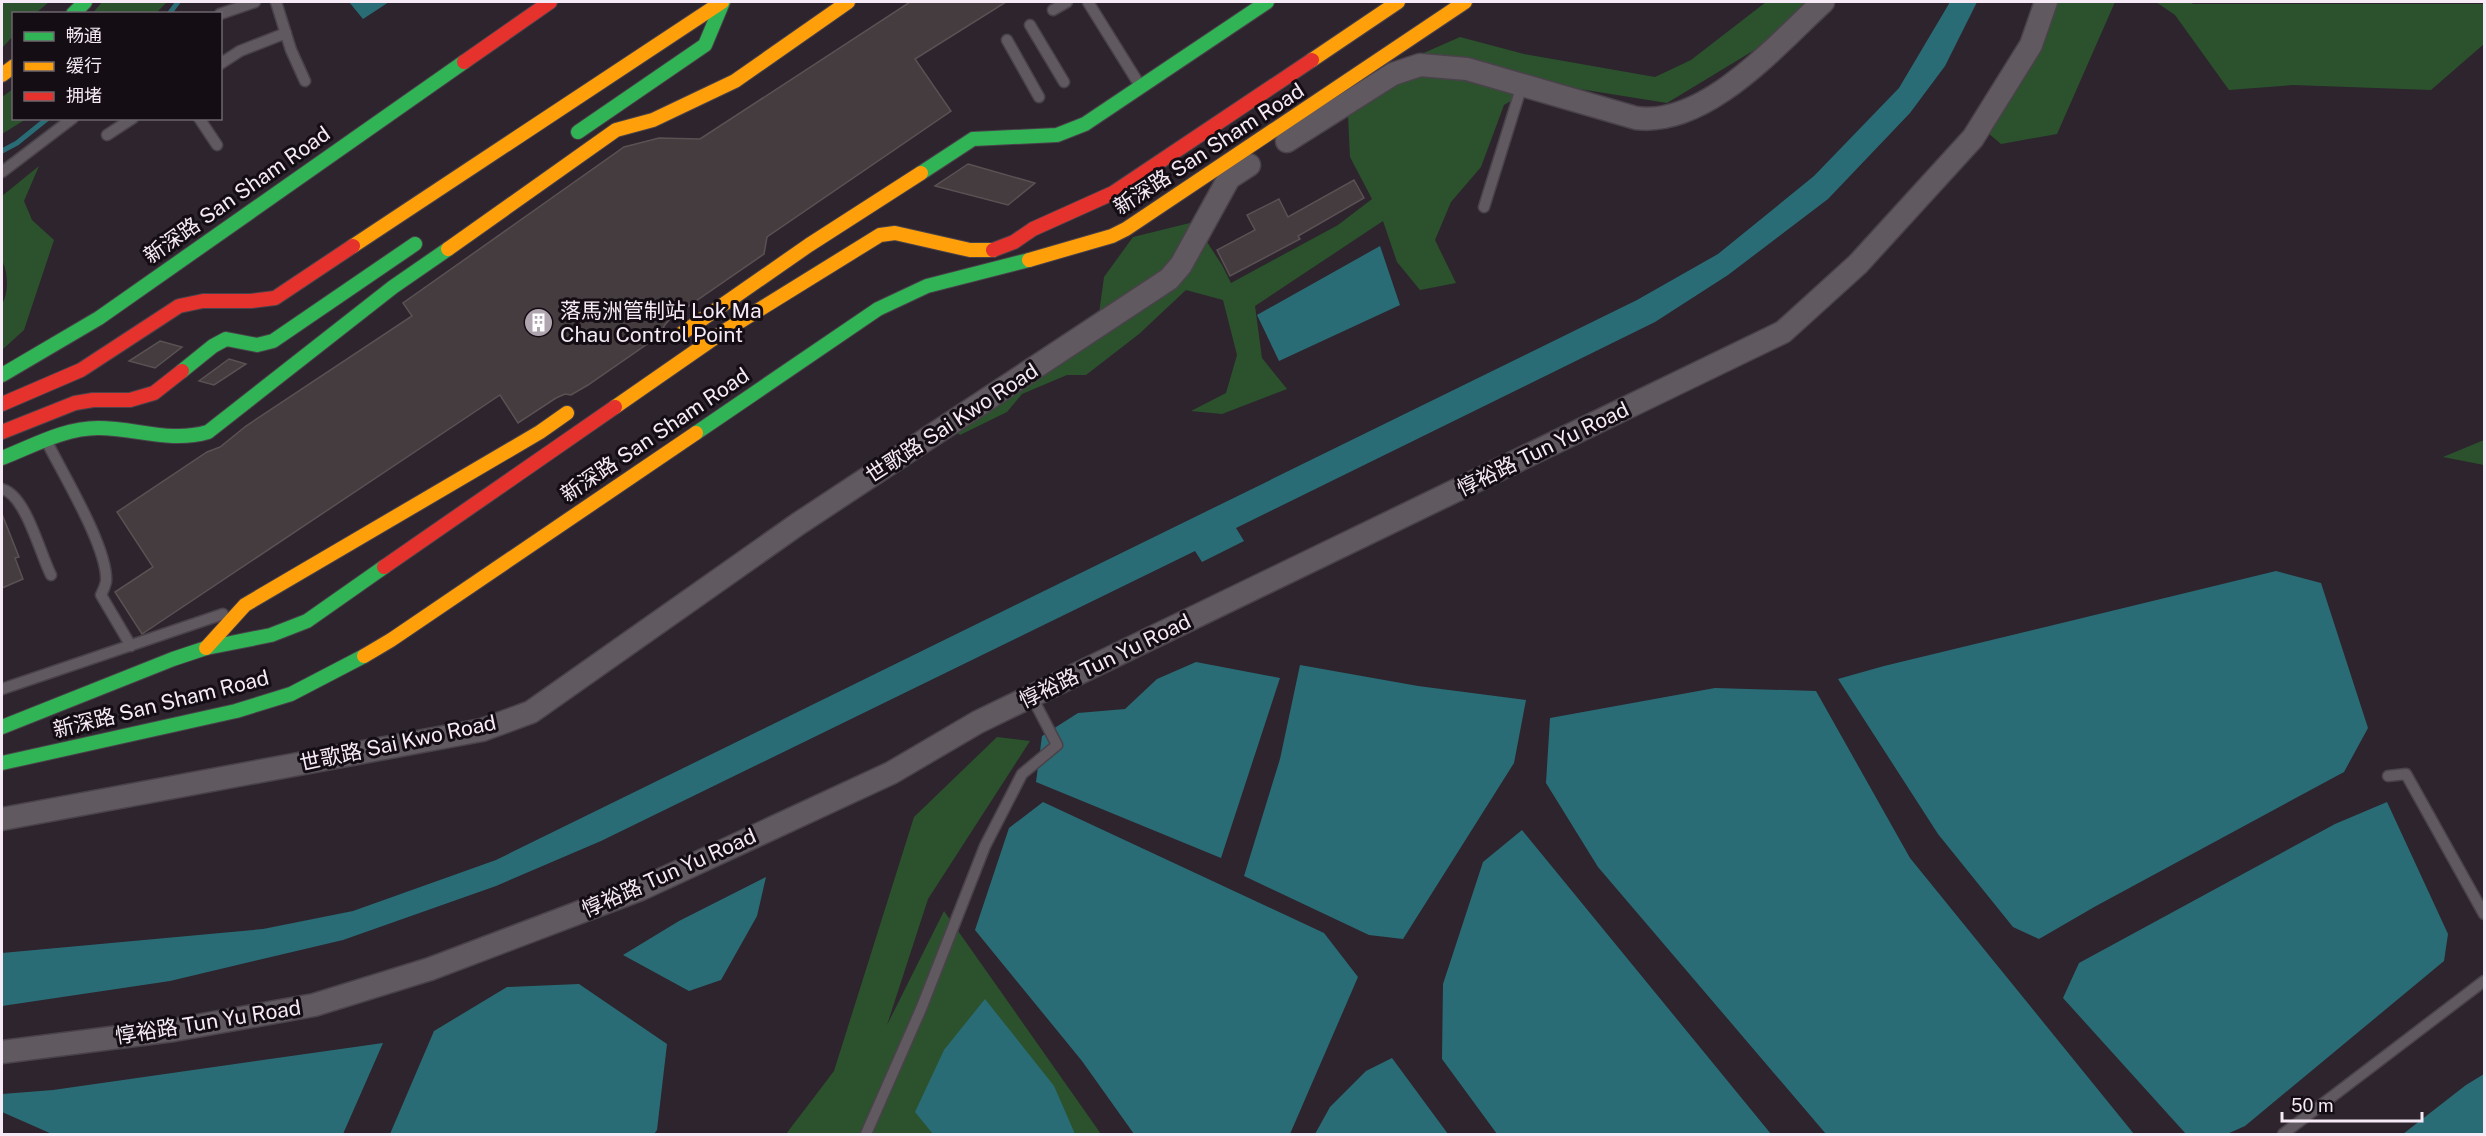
<svg xmlns="http://www.w3.org/2000/svg" width="2486" height="1136" font-family="'Public Sans','Noto Sans SC',sans-serif">
<style>
.green{fill:#2b522d}
.water{fill:#2a6c76}
.lines{fill:none;stroke-linecap:round;stroke-linejoin:round}
.stream{stroke:#2a6c76;stroke-width:5}
.building{fill:#453c3f;stroke:#5a5153;stroke-width:1.5}
.lane-casing{stroke:#4a424a;stroke-width:13}
.street-casing{stroke:#4a424a;stroke-width:25}
.fast-casing{stroke:#4a424a;stroke-width:16}
.slow-casing{stroke:#4a424a;stroke-width:16}
.jam-casing{stroke:#4a424a;stroke-width:16}
.lane{stroke:#605960;stroke-width:10}
.street{stroke:#605960;stroke-width:22}
.fast{stroke:#30b455;stroke-width:14}
.slow{stroke:#ff9f0a;stroke-width:14}
.jam{stroke:#e5322d;stroke-width:14}
.labels{text-anchor:middle;stroke-width:6;stroke-linejoin:round;paint-order:stroke}
.street-label{font-size:21px;fill:#f5eaf5;stroke:#140d14}
.poi-label{font-size:21px;fill:#f5eaf5;stroke:#140d14;text-anchor:start}
</style>
<rect width="100%" height="100%" fill="#2d242d"/>
<!-- green -->
<path class="green" d="M 2,2 L 49,2 L 36,13 L 14,14 L 13,36 L 2,48 Z
M 102,2 L 167,2 L 156,13 L 92,14 Z
M 1766,2 L 1808,2 L 1771,40 L 1667,103 L 1542,83 L 1504,105 L 1481,167 L 1451,202 L 1435,240 L 1456,283 L 1420,290 L 1397,262 L 1383,221 L 1255,306 L 1262,358 L 1287,389 L 1222,414 L 1191,411 L 1226,393 L 1237,355 L 1223,300 L 1186,290 L 1139,334 L 1086,375 L 1067,375 L 1022,394 L 1007,412 L 960,435 L 945,421 L 1098,321 L 1104,277 L 1133,237 L 1194,222 L 1222,265 L 1231,283 L 1338,225 L 1372,199 L 1350,157 L 1348,115 L 1396,85 L 1410,59 L 1460,37 L 1524,54 L 1655,77 L 1691,60 Z
M 2037,2 L 2115,2 L 2057,134 L 2001,144 L 1981,127 L 2016,85 Z
M 2156,2 L 2190,2 L 2193,4 L 2484,4 L 2484,44 L 2431,90 L 2293,85 L 2229,90 L 2175,15 Z
M 13,89 L 14,118 L 26,119 L 2,134 L 2,97 Z
M 39,166 L 24,201 L 32,220 L 54,240 L 24,330 L 2,350 L 2,304 C 9,294 8,270 2,261 L 2,196 Z
M 2484,440 L 2484,465 L 2443,457 Z
M 997,737 L 1030,741 L 928,899 L 887,1025 L 944,911 L 1101,1134 L 786,1134 L 834,1071 L 914,817 Z"/>
<!-- water -->
<path class="water" d="M 349,2 L 389,2 L 363,19 Z
M 1950,2 L 1977,2 L 1945,66 L 1910,113 L 1828,199 L 1728,275 L 1655,322 L 1236,528 L 1244,541 L 1202,562 L 1195,551 L 601,841 L 496,886 L 343,940 L 170,981 L 2,1006 L 2,953 L 263,929 L 353,911 L 496,860 L 1637,300 L 1718,254 L 1814,176 L 1899,88 Z
M 1380,246 L 1400,305 L 1279,361 L 1257,315 Z
M 2276,571 L 2321,583 L 2368,728 L 2344,772 L 2096,906 L 2039,939 L 2013,927 L 1938,834 L 1838,679 L 1884,666 Z
M 1196,662 L 1280,678 L 1221,858 L 1036,782 L 1042,736 L 1078,713 L 1125,709 L 1157,679 Z
M 1300,665 L 1418,686 L 1526,700 L 1514,763 L 1403,939 L 1369,935 L 1244,876 L 1280,759 Z
M 1715,688 L 1816,691 L 1910,858 L 2134,1134 L 1826,1134 L 1598,867 L 1546,783 L 1550,718 Z
M 1043,802 L 1324,933 L 1358,977 L 1290,1134 L 1134,1134 L 1082,1061 L 975,930 L 1009,828 Z
M 2387,802 L 2448,934 L 2444,961 L 2245,1126 L 2227,1134 L 2186,1134 L 2063,998 L 2079,963 L 2335,824 Z
M 1522,830 L 1771,1134 L 1497,1134 L 1442,1059 L 1443,984 L 1483,862 Z
M 766,877 L 757,916 L 721,980 L 689,991 L 623,955 L 679,921 Z
M 579,984 L 667,1044 L 657,1130 L 654,1134 L 390,1134 L 434,1031 L 507,987 Z
M 985,999 L 1054,1086 L 1075,1134 L 933,1134 L 915,1112 L 944,1050 Z
M 383,1043 L 343,1134 L 52,1134 L 2,1112 L 2,1094 L 53,1090 Z
M 1392,1058 L 1448,1134 L 1315,1134 L 1330,1107 L 1366,1071 Z
M 2484,1074 L 2484,1134 L 2403,1134 L 2466,1085 Z"/>
<g class="lines">
<!-- stream -->
<path class="stream" d="M 169,14 L 178,2
M 2,151 L 17,143 L 48,118"/>
</g>
<!-- building -->
<path class="building" d="M 910,2 L 1006,2 L 915,59 L 951,111 L 767,237 L 764,254 L 670,319 L 664,326 L 663,333 L 588,385 L 571,395 L 565,394 L 556,398 L 518,423 L 500,395 L 142,634 L 115,592 L 153,567 L 117,512 L 207,452 L 220,447 L 246,426 L 412,316 L 403,303 L 624,147 L 659,138 L 700,139 Z
M 968,164 L 1035,183 L 1008,205 L 935,186 Z
M 1354,180 L 1364,198 L 1298,236 L 1300,239 L 1230,276 L 1217,250 L 1255,230 L 1247,215 L 1279,199 L 1288,217 Z
M 160,341 L 182,347 L 155,368 L 129,361 Z
M 229,359 L 246,364 L 214,385 L 199,381 Z
M 2,514 L 19,557 L 15,558 L 23,579 L 2,588 Z"/>
<g class="lines">
<defs>
<path id="lane" d="M 276,2 L 291,50 L 305,81
M 1088,2 L 1139,84
M 1053,10 L 1067,2
M 220,14 L 255,2
M 1030,25 L 1064,82
M 1007,40 L 1039,97
M 220,64 L 240,51 L 286,33
M 199,118 L 217,145
M 107,135 L 133,118
M 2,172 L 73,118
M 1484,207 L 1522,85
M 48,444 C 63,474 109,550 106,582 C 105,586 103,591 101,595 L 131,646
M 2,489 C 26,495 40,554 51,575
M 2,689 L 223,614
M 2388,776 L 2406,774 L 2484,914
M 866,1134 L 921,1009 L 985,846 L 1022,774 L 1057,745 L 1032,697
M 2283,1134 L 2484,981"/>
<path id="street" d="M 1287,141 L 1393,74 L 1420,65 L 1467,69 L 1636,118 C 1706,127 1776,45 1823,2
M 2,819 L 482,730 L 531,712 L 798,524 L 1169,279 L 1181,265 L 1229,178 L 1249,165
M 2,1052 L 174,1030 L 314,1005 L 430,969 L 641,889 L 891,773 L 978,722 L 1783,332 L 1858,264 L 1973,138 L 2031,45 L 2046,2"/>
<path id="fast" d="M 73,14 L 85,2
M 578,132 L 705,45 L 723,2
M 921,173 L 973,139 L 1057,135 L 1085,124 L 1267,2
M 182,371 L 213,346 L 226,339 L 257,345 L 273,341 L 415,244
M 2,375 L 99,318 L 464,62
M 696,433 L 878,309 L 927,286 L 1029,260
M 2,458 C 33,446 64,428 98,428 C 136,428 170,443 208,432 L 393,287 L 448,249
M 2,727 L 173,659 L 206,648 L 271,635 L 307,621 L 384,567
M 2,763 L 236,711 L 291,694 L 364,656"/>
<path id="slow" d="M 1312,60 L 1398,2
M 2,75 L 14,66
M 353,246 L 722,2
M 448,249 L 616,130 L 653,120 L 735,81 L 848,2
M 1029,260 L 1112,236 L 1126,229 L 1465,2
M 681,334 L 809,245 L 921,173
M 615,407 L 723,332 L 880,235 L 895,233 L 970,250 L 993,250
M 206,648 L 245,605 L 540,432 L 567,413
M 364,656 L 391,640 L 696,433"/>
<path id="jam" d="M 464,62 L 550,2
M 993,250 L 1014,242 L 1033,229 L 1113,193 L 1312,60
M 2,404 L 81,370 L 179,306 L 203,301 L 251,301 L 275,298 L 353,246
M 2,432 L 75,403 L 93,400 L 130,400 L 154,393 L 182,371
M 384,567 L 615,407"/>
</defs>
<!-- lane casing -->
<use href="#lane" class="lane-casing"/>
<!-- street casing -->
<use href="#street" class="street-casing"/>
<!-- fast casing -->
<use href="#fast" class="fast-casing"/>
<!-- slow casing -->
<use href="#slow" class="slow-casing"/>
<!-- jam casing -->
<use href="#jam" class="jam-casing"/>
<!-- lane -->
<use href="#lane" class="lane"/>
<!-- street -->
<use href="#street" class="street"/>
<!-- fast -->
<use href="#fast" class="fast"/>
<!-- slow -->
<use href="#slow" class="slow"/>
<!-- jam -->
<use href="#jam" class="jam"/>
</g>
<!-- icons -->
<defs>
<symbol id="building-disc" viewBox="-11 -11 22 22"><circle r="9.5" fill="#afa5af" stroke="#140d14"/><path d="M-4-6H4V6H1V3H-1V6H-4ZM-2.5-4.3h1.7v1.8h-1.7ZM.8-4.3h1.7v1.8H.8ZM-2.5-1h1.7V.8h-1.7ZM.8-1h1.7V.8H.8Z" fill="#fff"/></symbol>
</defs>
<g fill-rule="evenodd">
<use href="#building-disc" x="522" y="306" width="33" height="33"/>
</g>
<g class="labels">
<!-- street labels -->
<g class="street-label">
<text transform="translate(1209 149) rotate(-33)" y="7">新深路 San Sham Road</text>
<text transform="translate(237 195) rotate(-35)" y="7">新深路 San Sham Road</text>
<text transform="translate(952 423) rotate(-33)" y="7">世歌路 Sai Kwo Road</text>
<text transform="translate(655 435) rotate(-34)" y="7">新深路 San Sham Road</text>
<text transform="translate(1543 449) rotate(-26)" y="7">惇裕路 Tun Yu Road</text>
<text transform="translate(1105 661) rotate(-26)" y="7">惇裕路 Tun Yu Road</text>
<text transform="translate(161 704) rotate(-14)" y="7">新深路 San Sham Road</text>
<text transform="translate(398 743) rotate(-12)" y="7">世歌路 Sai Kwo Road</text>
<text transform="translate(669 873) rotate(-24)" y="7">惇裕路 Tun Yu Road</text>
<text transform="translate(208 1022) rotate(-9)" y="7">惇裕路 Tun Yu Road</text>
</g>
<!-- poi labels -->
<g class="poi-label">
<text x="560" y="318">落馬洲管制站 Lok Ma<tspan x="560" dy="24">Chau Control Point</tspan></text>
</g>
</g>
<!-- border -->
<rect width="2486" height="1136" fill="none" stroke="#f5eaf5" stroke-width="6"/>
<!-- legend -->
<rect x="12" y="12" width="210" height="108" fill="#140d14" stroke="#6e656e" stroke-width="1.5"/>
<rect x="24" y="32" width="30" height="9" fill="#30b455" stroke="#6e656e" stroke-width="1.5"/>
<text x="66" y="42" font-size="18" fill="#f5eaf5">畅通</text>
<rect x="24" y="62" width="30" height="9" fill="#ff9f0a" stroke="#6e656e" stroke-width="1.5"/>
<text x="66" y="72" font-size="18" fill="#f5eaf5">缓行</text>
<rect x="24" y="92" width="30" height="9" fill="#e5322d" stroke="#6e656e" stroke-width="1.5"/>
<text x="66" y="102" font-size="18" fill="#f5eaf5">拥堵</text>
<!-- scale -->
<path d="M2282 1112v9h140v-9" fill="none" stroke="#f5eaf5" stroke-width="3"/>
<text x="2291" y="1112" font-size="18" fill="#f5eaf5" stroke="#140d14" stroke-width="4.5" paint-order="stroke">50 m</text>
</svg>
